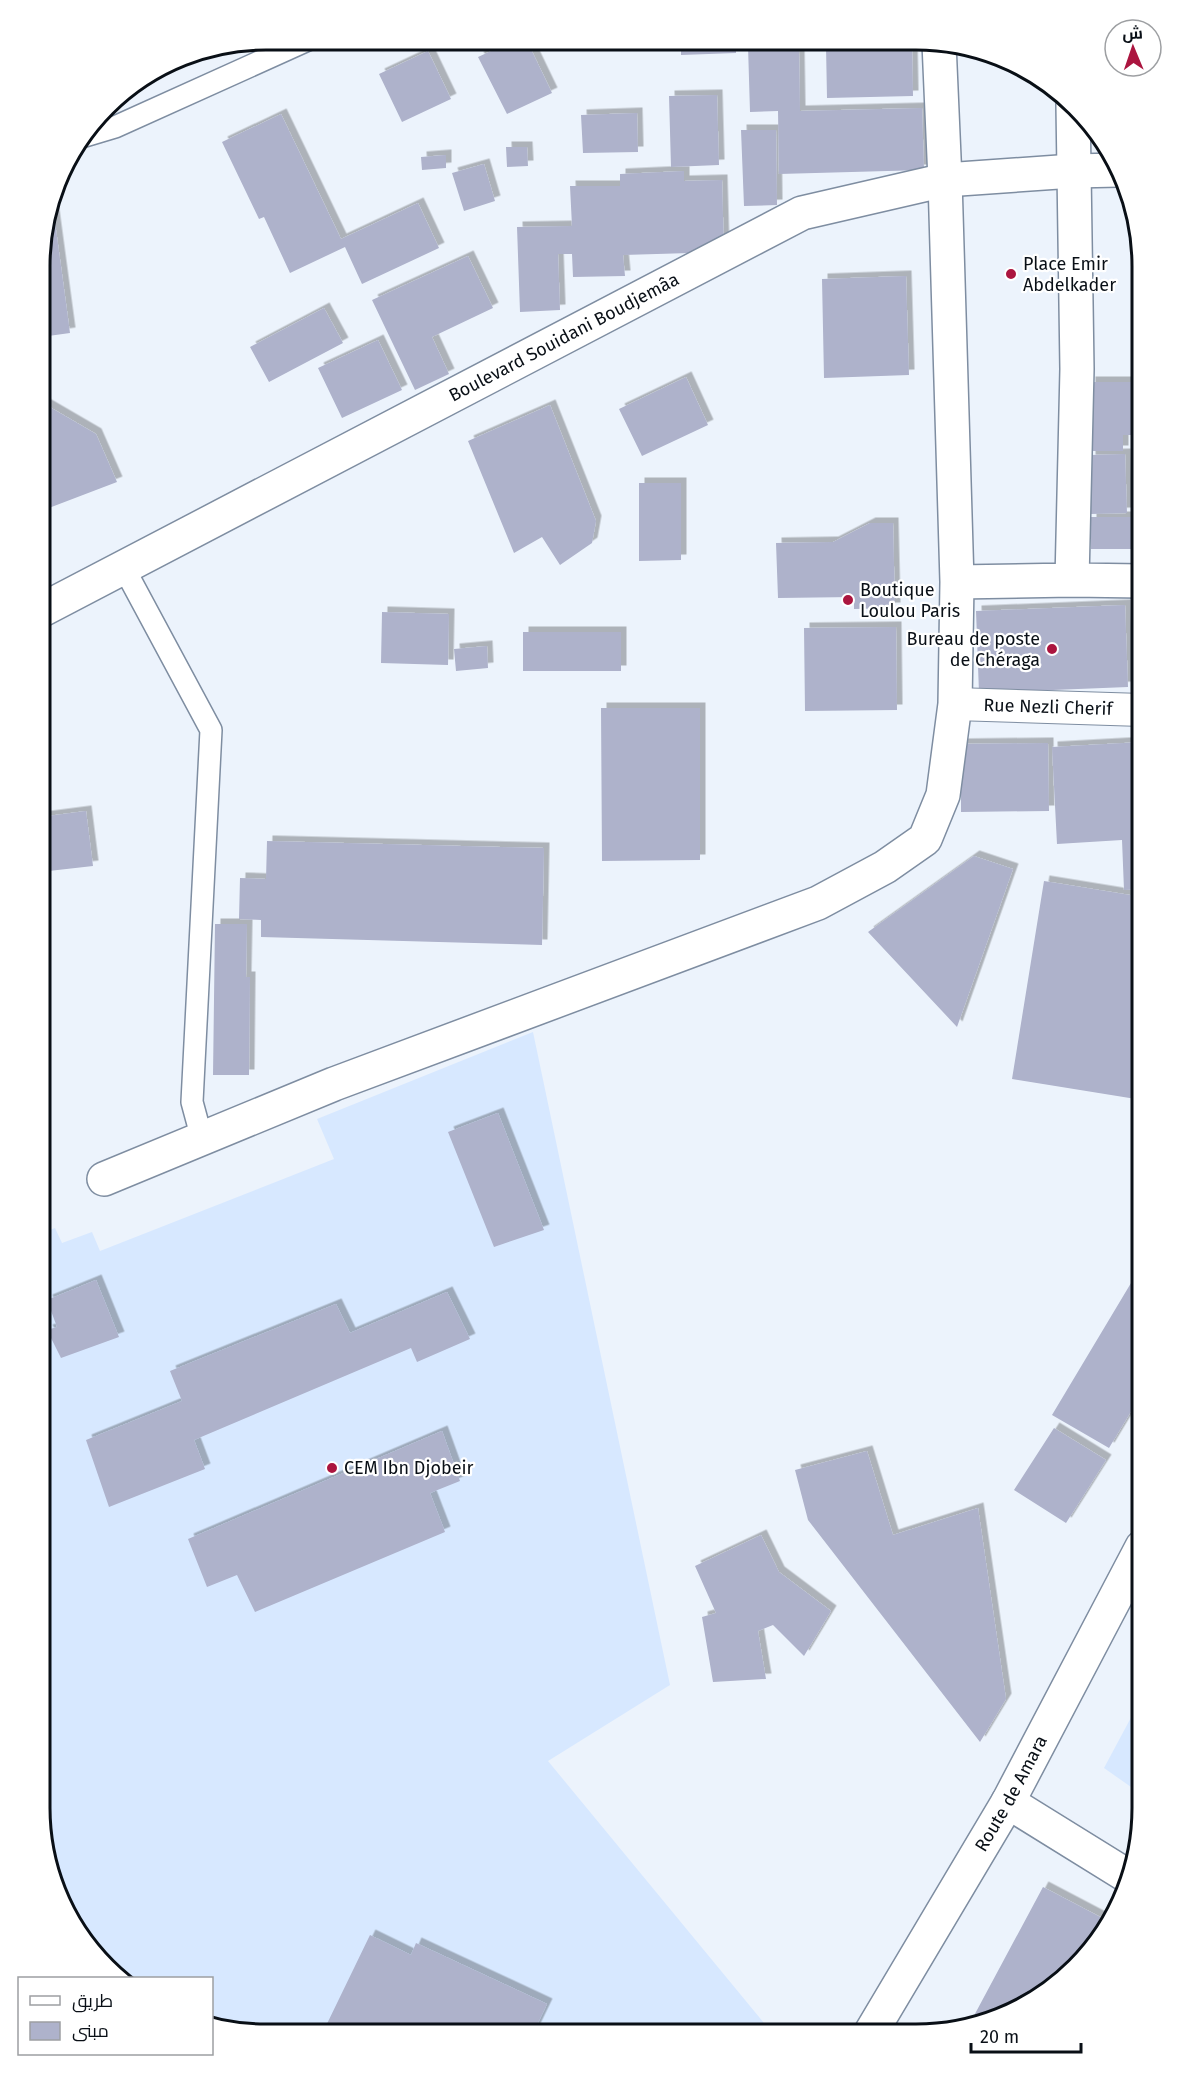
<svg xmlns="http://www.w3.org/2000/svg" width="1181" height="2073" font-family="'Fira Sans',Cairo,sans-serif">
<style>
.built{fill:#d7e8ff}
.building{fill:#aeb2cb;filter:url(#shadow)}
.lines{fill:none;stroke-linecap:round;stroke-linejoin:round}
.service-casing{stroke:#7e8da1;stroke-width:24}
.pedestrian-casing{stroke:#7e8da1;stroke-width:34}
.minor-casing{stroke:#7e8da1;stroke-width:36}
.tertiary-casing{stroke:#7e8da1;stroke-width:36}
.secondary-casing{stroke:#7e8da1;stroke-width:36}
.service{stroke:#fff;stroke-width:21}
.pedestrian{stroke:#fff;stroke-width:32}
.minor{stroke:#fff;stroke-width:33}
.tertiary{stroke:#fff;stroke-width:33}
.secondary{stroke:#fff;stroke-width:33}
.poi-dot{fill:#ab153f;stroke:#fff;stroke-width:2}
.labels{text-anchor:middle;stroke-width:4.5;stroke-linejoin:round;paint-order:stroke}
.poi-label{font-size:18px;fill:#090f16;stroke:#fff;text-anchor:start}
.street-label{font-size:18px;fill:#090f16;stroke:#fff}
.rim{fill:none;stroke:#090f16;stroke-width:3}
</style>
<defs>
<filter id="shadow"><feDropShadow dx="5.5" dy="-5.5" stdDeviation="0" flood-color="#0004"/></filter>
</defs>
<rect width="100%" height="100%" fill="#ecf3fc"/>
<!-- built -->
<path class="built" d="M 533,1032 L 670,1685 L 548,1761 L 773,2034 L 236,2032 L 212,2025 L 212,1978 L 117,1978 L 77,1933 L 51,1880 L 39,1807 L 40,1234 L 55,1228 L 62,1243 L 92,1232 L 100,1251 L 334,1159 L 317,1119 Z
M 1142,1697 L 1141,1794 L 1104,1768 Z"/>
<!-- building -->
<path class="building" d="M 513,41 L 527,41 L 552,93 L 507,114 L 478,57 Z
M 681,42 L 736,42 L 736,53 L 681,55 Z
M 912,44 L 913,96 L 827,98 L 826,46 Z
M 776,45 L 776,51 L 799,51 L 800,111 L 922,108 L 924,170 L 779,174 L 778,111 L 750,112 L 748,46 Z
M 428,51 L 451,99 L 402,122 L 379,74 Z
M 717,95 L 719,165 L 671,167 L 669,96 Z
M 637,113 L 638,152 L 583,153 L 581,115 Z
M 281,114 L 341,239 L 418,203 L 439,248 L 362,284 L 345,247 L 290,273 L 264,217 L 259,219 L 222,142 Z
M 741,130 L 776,130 L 777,205 L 744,206 Z
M 506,147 L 527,147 L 528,166 L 507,167 Z
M 446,155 L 446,168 L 422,170 L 421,157 Z
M 484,164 L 495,201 L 464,211 L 452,173 Z
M 684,171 L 684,181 L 722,180 L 724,252 L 623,255 L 625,276 L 573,277 L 572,254 L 558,254 L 560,310 L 520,312 L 517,227 L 572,226 L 570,186 L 620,186 L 620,174 Z
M 52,200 L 70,333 L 41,337 L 41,237 Z
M 468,256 L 493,308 L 432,337 L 449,374 L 415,390 L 372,300 Z
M 906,276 L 909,375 L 824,378 L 822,279 Z
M 324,308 L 343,343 L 269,382 L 250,347 Z
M 378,340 L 402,390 L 342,418 L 318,368 Z
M 686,377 L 708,425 L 642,456 L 619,409 Z
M 1090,382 L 1142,382 L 1142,435 L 1123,435 L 1123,451 L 1090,451 Z
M 41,402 L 96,434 L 117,482 L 41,511 Z
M 550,405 L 596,521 L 592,543 L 560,565 L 542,537 L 514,553 L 468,441 Z
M 1125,454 L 1127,513 L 1091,514 L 1090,455 Z
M 639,483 L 681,483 L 681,560 L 639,561 Z
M 1091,517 L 1142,517 L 1142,549 L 1091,549 Z
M 870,523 L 893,523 L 895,608 L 854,609 L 854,597 L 778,598 L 776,543 L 833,542 Z
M 1125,605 L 1128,687 L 979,693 L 976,611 Z
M 382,612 L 449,614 L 448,665 L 381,663 Z
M 896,627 L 897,710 L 805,711 L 804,628 Z
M 523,632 L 621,632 L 621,671 L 523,671 Z
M 487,646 L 488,668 L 456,671 L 454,649 Z
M 601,708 L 700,708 L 700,860 L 602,861 Z
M 1142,742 L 1142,889 L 1124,890 L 1122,840 L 1057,844 L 1052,747 Z
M 1048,743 L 1049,811 L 961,812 L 961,744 Z
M 86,811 L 93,866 L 40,872 L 40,817 Z
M 267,841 L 544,848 L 542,945 L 261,937 L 261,920 L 239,919 L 240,878 L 266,879 Z
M 974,856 L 1013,869 L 957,1027 L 868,932 Z
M 1044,881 L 1142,897 L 1142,1100 L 1012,1079 Z
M 215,924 L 247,924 L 246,977 L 250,977 L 249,1075 L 213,1075 Z
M 498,1113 L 544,1230 L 494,1247 L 448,1132 Z
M 1140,1268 L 1142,1269 L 1142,1393 L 1109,1448 L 1052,1415 Z
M 96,1280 L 119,1337 L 61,1358 L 47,1330 L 57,1327 L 47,1300 Z
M 447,1292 L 470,1339 L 417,1362 L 411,1348 L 194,1440 L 205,1469 L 109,1507 L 86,1440 L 182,1401 L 170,1371 L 336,1304 L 350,1333 Z
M 1054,1428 L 1106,1460 L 1066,1523 L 1014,1490 Z
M 442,1431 L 460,1481 L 430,1493 L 445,1532 L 255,1612 L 237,1575 L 207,1587 L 188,1539 Z
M 867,1451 L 893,1535 L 978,1508 L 1006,1699 L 980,1742 L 808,1520 L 795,1470 Z
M 761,1535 L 779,1572 L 831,1611 L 804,1656 L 773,1625 L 758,1631 L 766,1679 L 713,1682 L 702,1617 L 716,1613 L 695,1566 Z
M 1043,1887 L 1104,1919 L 1084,1956 L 1041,1996 L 988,2022 L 969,2025 Z
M 370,1935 L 411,1955 L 416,1943 L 547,2004 L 533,2033 L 323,2032 Z"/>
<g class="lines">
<defs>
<path id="service" d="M 85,136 L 115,127 L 310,39
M 124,568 L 211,730 L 192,1102 L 202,1139"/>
<g id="pedestrian">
<path id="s1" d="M 955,704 L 1142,710"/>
</g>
<path id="minor" d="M 1072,580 L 1077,369 L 1073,105
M 957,582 L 1072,580 L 1142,581
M 104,1179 L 334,1084 L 818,903 L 885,867 L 925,839 L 943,795 L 955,704 L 957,582 L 945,180 L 939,43"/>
<g id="tertiary">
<path d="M 1008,1802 L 1129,1877"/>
<path id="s2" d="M 870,2034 L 1008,1802 L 1142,1547"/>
</g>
<g id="secondary">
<path id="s3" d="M 40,611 L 802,213 L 945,180 L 1073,171 L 1119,170"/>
</g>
</defs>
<!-- service casing -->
<use href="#service" class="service-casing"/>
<!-- pedestrian casing -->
<use href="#pedestrian" class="pedestrian-casing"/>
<!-- minor casing -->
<use href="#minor" class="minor-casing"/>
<!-- tertiary casing -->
<use href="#tertiary" class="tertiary-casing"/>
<!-- secondary casing -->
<use href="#secondary" class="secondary-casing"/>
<!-- service -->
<use href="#service" class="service"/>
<!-- pedestrian -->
<use href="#pedestrian" class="pedestrian"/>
<!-- minor -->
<use href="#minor" class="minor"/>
<!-- tertiary -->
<use href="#tertiary" class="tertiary"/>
<!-- secondary -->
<use href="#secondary" class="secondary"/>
</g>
<!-- markers -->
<g class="poi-dot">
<circle cx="1011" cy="274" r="6"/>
<circle cx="848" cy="600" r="6"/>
<circle cx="1052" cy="649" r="6"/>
<circle cx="332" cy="1468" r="6"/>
</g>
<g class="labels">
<!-- poi labels -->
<g class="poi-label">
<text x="1023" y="270">Place Emir<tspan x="1023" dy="21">Abdelkader</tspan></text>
<text x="860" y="596">Boutique<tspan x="860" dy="21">Loulou Paris</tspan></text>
<text x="1040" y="645" text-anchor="end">Bureau de poste<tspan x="1040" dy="21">de Chéraga</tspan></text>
<text x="344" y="1474">CEM Ibn Djobeir</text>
</g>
<!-- street labels -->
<g class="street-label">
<text dy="6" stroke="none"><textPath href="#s3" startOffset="591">Boulevard Souidani Boudjemâa</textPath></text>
<text dy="6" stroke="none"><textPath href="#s1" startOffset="93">Rue Nezli Cherif</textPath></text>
<text dy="6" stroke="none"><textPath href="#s2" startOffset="279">Route de Amara</textPath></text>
</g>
</g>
<!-- crop -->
<path d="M0 0H1181V2073H0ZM266 50H916A216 216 0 0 1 1132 266V1808A216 216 0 0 1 916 2024H266A216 216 0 0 1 50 1808V266A216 216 0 0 1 266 50Z" fill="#fff" fill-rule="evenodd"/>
<path class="rim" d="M266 50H916A216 216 0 0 1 1132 266V1808A216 216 0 0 1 916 2024H266A216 216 0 0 1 50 1808V266A216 216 0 0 1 266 50Z"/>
<!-- legend -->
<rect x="18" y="1977" width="195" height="78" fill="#ffffff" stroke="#9d9fa2" stroke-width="1.5"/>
<rect x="30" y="1996" width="30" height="9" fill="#ffffff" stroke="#9d9fa2" stroke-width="1.5"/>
<text x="72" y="2007" font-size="18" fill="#090f16">طريق</text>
<rect x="30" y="2022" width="30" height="18" fill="#aeb2cb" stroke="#9d9fa2" stroke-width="1.5"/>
<text x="72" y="2037" font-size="18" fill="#090f16">مبنى</text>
<!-- north arrow -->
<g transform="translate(1133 48) rotate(358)"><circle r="28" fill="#ffffff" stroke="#9d9fa2" stroke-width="1.5"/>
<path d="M0-4.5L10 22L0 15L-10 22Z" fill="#ab153f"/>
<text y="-9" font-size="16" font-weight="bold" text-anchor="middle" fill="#090f16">ش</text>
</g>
<!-- scale -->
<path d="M971 2043v9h110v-9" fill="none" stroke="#090f16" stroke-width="3"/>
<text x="980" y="2043" font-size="18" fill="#090f16" stroke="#ffffff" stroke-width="4.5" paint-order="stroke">20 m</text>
</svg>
